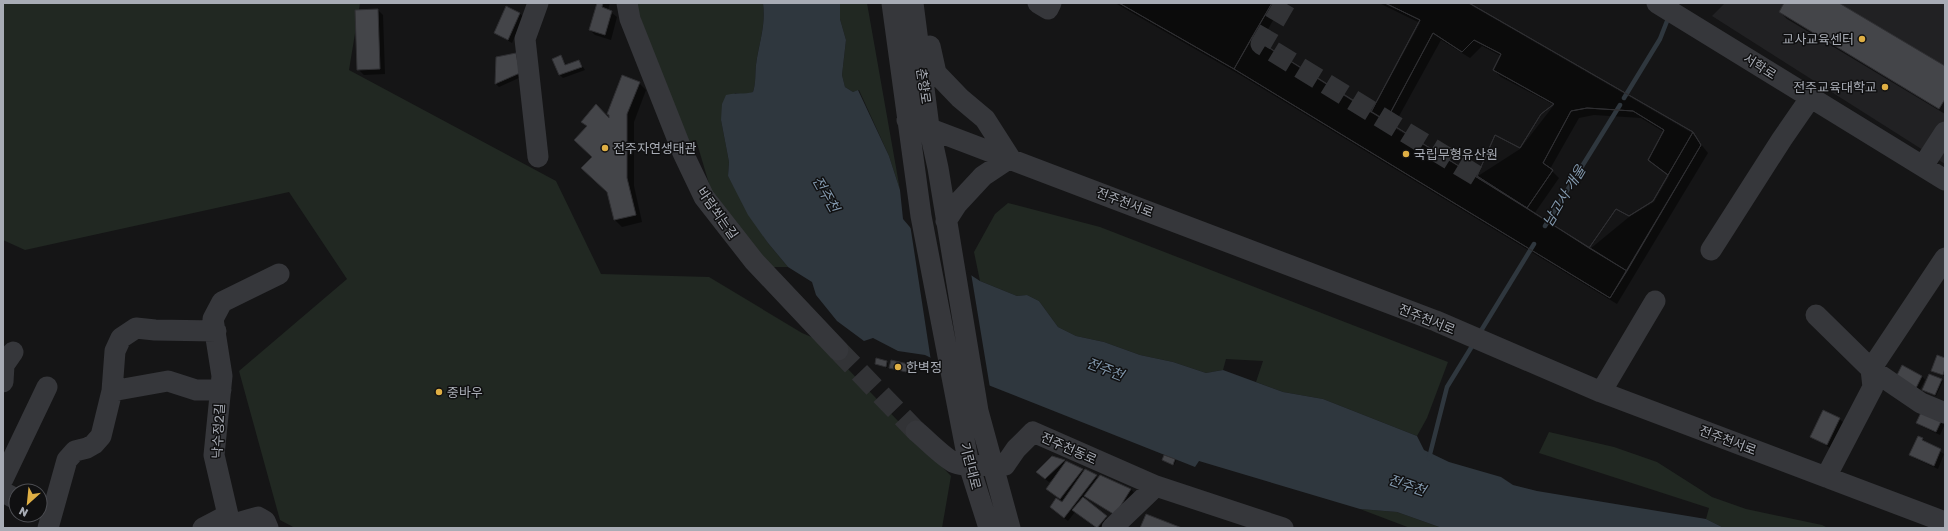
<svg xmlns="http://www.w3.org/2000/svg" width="1948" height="531" font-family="'Golos Text','Noto Sans KR',sans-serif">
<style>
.built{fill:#212123}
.green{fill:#212822}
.water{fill:#2f373e}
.pier{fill:#151516}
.shadow{fill:#0007;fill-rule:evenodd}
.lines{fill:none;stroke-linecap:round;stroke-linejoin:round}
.stream{stroke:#2f373e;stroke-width:4.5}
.building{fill:#444549;stroke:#2f2f32;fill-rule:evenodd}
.minor-tunnel{stroke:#323336;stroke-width:21;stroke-dasharray:21 10;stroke-linecap:butt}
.minor{stroke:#36373b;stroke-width:21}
.poi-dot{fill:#dfaf44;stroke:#101011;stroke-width:1.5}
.labels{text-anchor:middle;stroke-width:3;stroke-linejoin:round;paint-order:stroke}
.poi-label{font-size:13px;fill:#a8acb5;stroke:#101011;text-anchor:start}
.street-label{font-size:13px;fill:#a8acb5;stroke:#101011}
.water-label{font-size:14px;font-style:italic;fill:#8298ad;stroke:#101011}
</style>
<rect width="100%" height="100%" fill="#151516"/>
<!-- built -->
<path class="built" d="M 1725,3 L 1945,3 L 1945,164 L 1712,16 Z"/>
<!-- green -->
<path class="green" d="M 3,3 L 360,3 L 349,70 L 556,181 L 601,274 L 709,277 L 802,333 L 821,341 L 951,476 L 942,528 L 295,528 L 280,520 L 239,371 L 347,279 L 289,192 L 25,250 L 3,240 Z
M 635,3 L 763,3 C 766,26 759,42 756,65 C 755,75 756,83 753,92 L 745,95 L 735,93 L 721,120 L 729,162 L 728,176 L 768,243 L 788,267 L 769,267 L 713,197 L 696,140 L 686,143 Z
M 840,3 L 867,3 L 900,190 L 889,156 L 859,90 L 853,92 L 845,87 L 842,75 L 846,40 L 840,19 Z
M 1008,203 L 1100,227 L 1448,362 L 1427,418 L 1417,436 L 1323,399 L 1283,392 L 1256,382 L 1263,361 L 1226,359 L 1223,370 L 1206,373 L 1173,362 L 1140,355 L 1104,342 L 1076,336 L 1058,327 L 1039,301 L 1027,295 L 1017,296 L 980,281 L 974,252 L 995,214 Z
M 1549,432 L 1614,447 L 1657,462 L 1712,497 L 1746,509 L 1822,525 L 1828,528 L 1724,528 L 1706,519 L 1709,508 L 1539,453 Z
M 1360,509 L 1397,512 L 1442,528 L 1410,528 Z"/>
<!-- water -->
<path class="water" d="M 763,3 L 840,3 L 840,19 L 846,40 L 842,75 L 845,87 L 853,92 L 858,90 L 889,156 L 900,190 L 903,219 L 926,246 L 980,281 L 1017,296 L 1027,295 L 1039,301 L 1058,327 L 1076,336 L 1104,342 L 1140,355 L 1173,362 L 1206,373 L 1223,370 L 1283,392 L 1323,399 L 1417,436 L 1424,450 L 1449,462 L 1501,477 L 1513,485 L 1537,491 L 1706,519 L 1724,528 L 1442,528 L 1397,512 L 1360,509 L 1199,461 L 1195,467 L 983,383 L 925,355 L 898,351 L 873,338 L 864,341 L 837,321 L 816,295 L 812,282 L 788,267 L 768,243 L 748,215 L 728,176 L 729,162 L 721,120 L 722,104 L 726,95 C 736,92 744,95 753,92 C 756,83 755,74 756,65 C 759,42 766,26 763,3 Z"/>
<!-- pier -->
<path class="pier" d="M 910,224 L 927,245 L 971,273 L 990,388 L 931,361 Z"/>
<!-- shadow -->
<path class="shadow" d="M 598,3 L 610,3 L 608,10 L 617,17 L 611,40 L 595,35 L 590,30 Z
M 1115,3 L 1283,3 L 1260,43 L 1371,113 L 1420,23 L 1379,3 L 1467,3 L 1692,133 L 1708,153 L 1617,304 L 1242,76 ZM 1441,40 L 1470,58 L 1482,46 L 1501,56 L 1494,70 L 1501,77 L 1554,105 L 1520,149 L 1478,176 L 1484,182 L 1393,127 ZM 1594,115 L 1641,118 L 1664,132 L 1649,160 L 1669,176 L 1654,202 L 1629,217 L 1590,249 L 1534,214 L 1559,178 L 1550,169 L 1579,118 Z
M 1785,3 L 1837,3 L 1945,68 L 1945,114 L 1787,19 L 1780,12 Z
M 378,10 L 383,15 L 385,74 L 364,75 L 358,69 Z
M 520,13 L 523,17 L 512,43 L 495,33 Z
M 516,54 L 523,76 L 499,87 L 496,84 Z
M 561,57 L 567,66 L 579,61 L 585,70 L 563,78 L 560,75 L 554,60 Z
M 639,83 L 646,90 L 634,122 L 634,186 L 642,222 L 622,227 L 615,220 L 608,192 L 593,157 L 588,127 L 582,122 L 610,120 Z
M 1945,359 L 1944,376 L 1934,372 L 1932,371 Z
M 892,361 L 908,365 L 909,367 L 908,373 L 892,369 L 890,367 Z
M 887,362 L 888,363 L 887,368 L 876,364 Z
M 1922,376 L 1925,380 L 1918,393 L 1899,382 Z
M 1941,380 L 1943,381 L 1936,396 L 1923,390 Z
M 1945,417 L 1945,424 L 1940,435 L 1921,426 L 1918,423 Z
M 1839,419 L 1843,422 L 1830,448 L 1811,436 Z
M 1923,439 L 1926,443 L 1944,454 L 1938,469 L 1914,458 L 1911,454 Z
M 1052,457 L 1099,478 L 1131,489 L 1134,493 L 1119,518 L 1086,497 L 1084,499 L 1110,521 L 1104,528 L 1096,528 L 1075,512 L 1068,521 L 1054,510 L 1064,502 L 1047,489 L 1055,478 L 1049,482 L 1041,476 Z
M 1163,460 L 1175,460 L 1176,461 L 1174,465 Z"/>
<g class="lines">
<!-- stream -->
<path class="stream" d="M 1624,98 L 1660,39 L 1669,16
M 1545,226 L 1620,105
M 1479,334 L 1534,244
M 1429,458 L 1447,387 L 1474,343"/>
</g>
<!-- building -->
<path class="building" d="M 597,3 L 603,3 L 602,7 L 612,11 L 605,35 L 589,30 Z
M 1119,3 L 1272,3 L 1252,37 L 1371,112 L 1420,20 L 1385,3 L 1469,3 L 1693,132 L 1701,145 L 1610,298 L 1234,69 ZM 1433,33 L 1462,52 L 1474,40 L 1501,54 L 1493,70 L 1554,104 L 1541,114 L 1520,148 L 1495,135 L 1477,176 L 1527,208 L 1386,121 ZM 1587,108 L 1633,111 L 1664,130 L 1648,160 L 1668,175 L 1653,201 L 1629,216 L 1616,209 L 1589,248 L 1527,208 L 1553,170 L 1543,163 L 1571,111 Z
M 1119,3 L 1272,3 L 1234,69 Z
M 1385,3 L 1469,3 L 1693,132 L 1668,175 L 1648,160 L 1664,130 L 1633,111 L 1587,108 L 1571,111 L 1543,163 L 1553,170 L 1527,208 L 1477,176 L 1495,135 L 1520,148 L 1541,114 L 1554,104 L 1493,70 L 1501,54 L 1474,40 L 1462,52 L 1433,33 L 1386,121 L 1371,112 L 1420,20 Z
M 1784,3 L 1839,3 L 1945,66 L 1945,99 L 1939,109 L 1779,12 Z
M 506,6 L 520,13 L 508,40 L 494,33 Z
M 378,9 L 380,69 L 357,70 L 355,10 Z
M 1252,37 L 1627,271 L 1610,298 L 1234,69 Z
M 516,53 L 520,73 L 495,84 L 496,57 Z
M 561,55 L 565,65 L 579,60 L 582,67 L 559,75 L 552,59 Z
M 622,75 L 640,82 L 627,114 L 627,178 L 636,215 L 614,220 L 607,192 L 581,168 L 592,157 L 574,140 L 587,126 L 581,122 L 596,104 L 609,118 L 609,115 L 607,114 Z
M 1693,132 L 1701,145 L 1627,271 L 1589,248 L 1616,209 L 1629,216 L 1653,201 Z
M 1937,355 L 1945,358 L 1945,368 L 1943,375 L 1931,371 Z
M 876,358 L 887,361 L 886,367 L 875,364 Z
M 891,360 L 908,364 L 906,372 L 889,368 Z
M 1902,365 L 1922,376 L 1915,390 L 1895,379 Z
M 1929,374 L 1942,379 L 1935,395 L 1922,390 Z
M 1924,406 L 1944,415 L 1936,432 L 1916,423 Z
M 1823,410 L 1840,418 L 1827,445 L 1810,437 Z
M 1918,436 L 1923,438 L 1922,440 L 1941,449 L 1934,466 L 1909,455 Z
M 1164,455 L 1175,459 L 1173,465 L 1162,460 Z
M 1052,456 L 1065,460 L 1045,479 L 1036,472 Z
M 1066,461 L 1083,469 L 1060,499 L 1046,489 Z
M 1085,469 L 1097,475 L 1064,518 L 1050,507 L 1056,498 L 1062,502 Z
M 1100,475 L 1131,489 L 1115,515 L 1084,496 Z
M 1083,497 L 1107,516 L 1097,528 L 1072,510 Z
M 1146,514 L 1182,528 L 1140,528 Z"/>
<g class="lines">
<!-- minor-tunnel -->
<path class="minor-tunnel" d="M 1285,3 L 1261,44 L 1477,176
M 838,350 L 916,431"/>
<!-- minor -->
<path class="minor" d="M 538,3 L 525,39 L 538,157
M 627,3 L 630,19 L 683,153 L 704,197 L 754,261 L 838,350
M 892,3 L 921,216 L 969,465 L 989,528
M 913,3 L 929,127 L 938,168 L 978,411 L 1010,528
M 1038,3 L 1048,9 L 1051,3
M 1657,3 L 1945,180
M 930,46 L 936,73 L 960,98 L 985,119 L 1010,158
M 907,120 L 1436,321 L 1601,392 L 1945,522
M 1923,166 L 1945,132
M 946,221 L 957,204 L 983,176 L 1010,158
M 1711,250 L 1782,139 L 1811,97
M 1816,315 L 1871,369 L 1921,403 L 1945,413
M 3,382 L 4,365 L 13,352
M 112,391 L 168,381 L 196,390 L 221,390
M 1601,392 L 1655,301
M 916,431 C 926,439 944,458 955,463 C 966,468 992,464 1005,465 L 1016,449 L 1033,432 L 1156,486 L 1283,528
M 1826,477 L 1873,387 L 1871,369 L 1945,258
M 3,479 L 47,387
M 3,492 L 16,499
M 230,525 L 258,517 L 265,521 L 268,528
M 48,528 L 67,460 L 75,451 L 87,448 L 94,444 L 101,436 L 112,391 L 115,351 L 121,338 L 136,328 L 155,330 L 216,331
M 203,528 L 228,515
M 231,528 L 214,455 L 222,376 L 213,319 L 222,302 L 279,274
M 1112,528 L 1156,486"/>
</g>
<!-- markers -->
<g class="poi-dot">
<circle cx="1862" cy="39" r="4"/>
<circle cx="1885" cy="87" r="4"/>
<circle cx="605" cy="148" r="4"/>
<circle cx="1406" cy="154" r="4"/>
<circle cx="898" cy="367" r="4"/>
<circle cx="439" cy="392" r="4"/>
</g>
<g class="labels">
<!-- poi labels -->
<g class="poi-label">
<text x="1854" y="44" text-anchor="end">교사교육센터</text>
<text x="1877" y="92" text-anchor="end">전주교육대학교</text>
<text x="613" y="153">전주자연생태관</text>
<text x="1414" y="159">국립무형유산원</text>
<text x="906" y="372">한벽정</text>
<text x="447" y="397">중바우</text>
</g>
<!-- street labels -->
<g class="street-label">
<text transform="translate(1760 66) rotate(32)" y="5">서학로</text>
<text transform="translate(924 86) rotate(82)" y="5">춘향로</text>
<text transform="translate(1125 202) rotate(21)" y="5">전주천서로</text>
<text transform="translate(718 213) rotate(55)" y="5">바람쐬는길</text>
<text transform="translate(1427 319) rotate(22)" y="5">전주천서로</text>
<text transform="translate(218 431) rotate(-87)" y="5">낙수정2길</text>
<text transform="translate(1728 440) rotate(21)" y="5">전주천서로</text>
<text transform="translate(1069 448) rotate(24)" y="5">전주천동로</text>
<text transform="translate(971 466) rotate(76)" y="5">기린대로</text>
</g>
<!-- water labels -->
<g class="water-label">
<text transform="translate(826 194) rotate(60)" y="5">전주천</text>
<text transform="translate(1564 196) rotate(-59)" y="5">남고사 개울</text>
<text transform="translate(1105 369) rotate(21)" y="5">전주천</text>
<text transform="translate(1407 485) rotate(19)" y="5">전주천</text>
</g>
</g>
<!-- border -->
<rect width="1948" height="531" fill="none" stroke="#a8acb5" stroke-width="8"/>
<!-- north arrow -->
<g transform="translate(28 503) rotate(207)"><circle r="19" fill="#101011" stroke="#4d4e53"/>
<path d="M0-3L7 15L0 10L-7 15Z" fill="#dfaf44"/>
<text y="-6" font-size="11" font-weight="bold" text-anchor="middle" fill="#a8acb5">N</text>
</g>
</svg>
